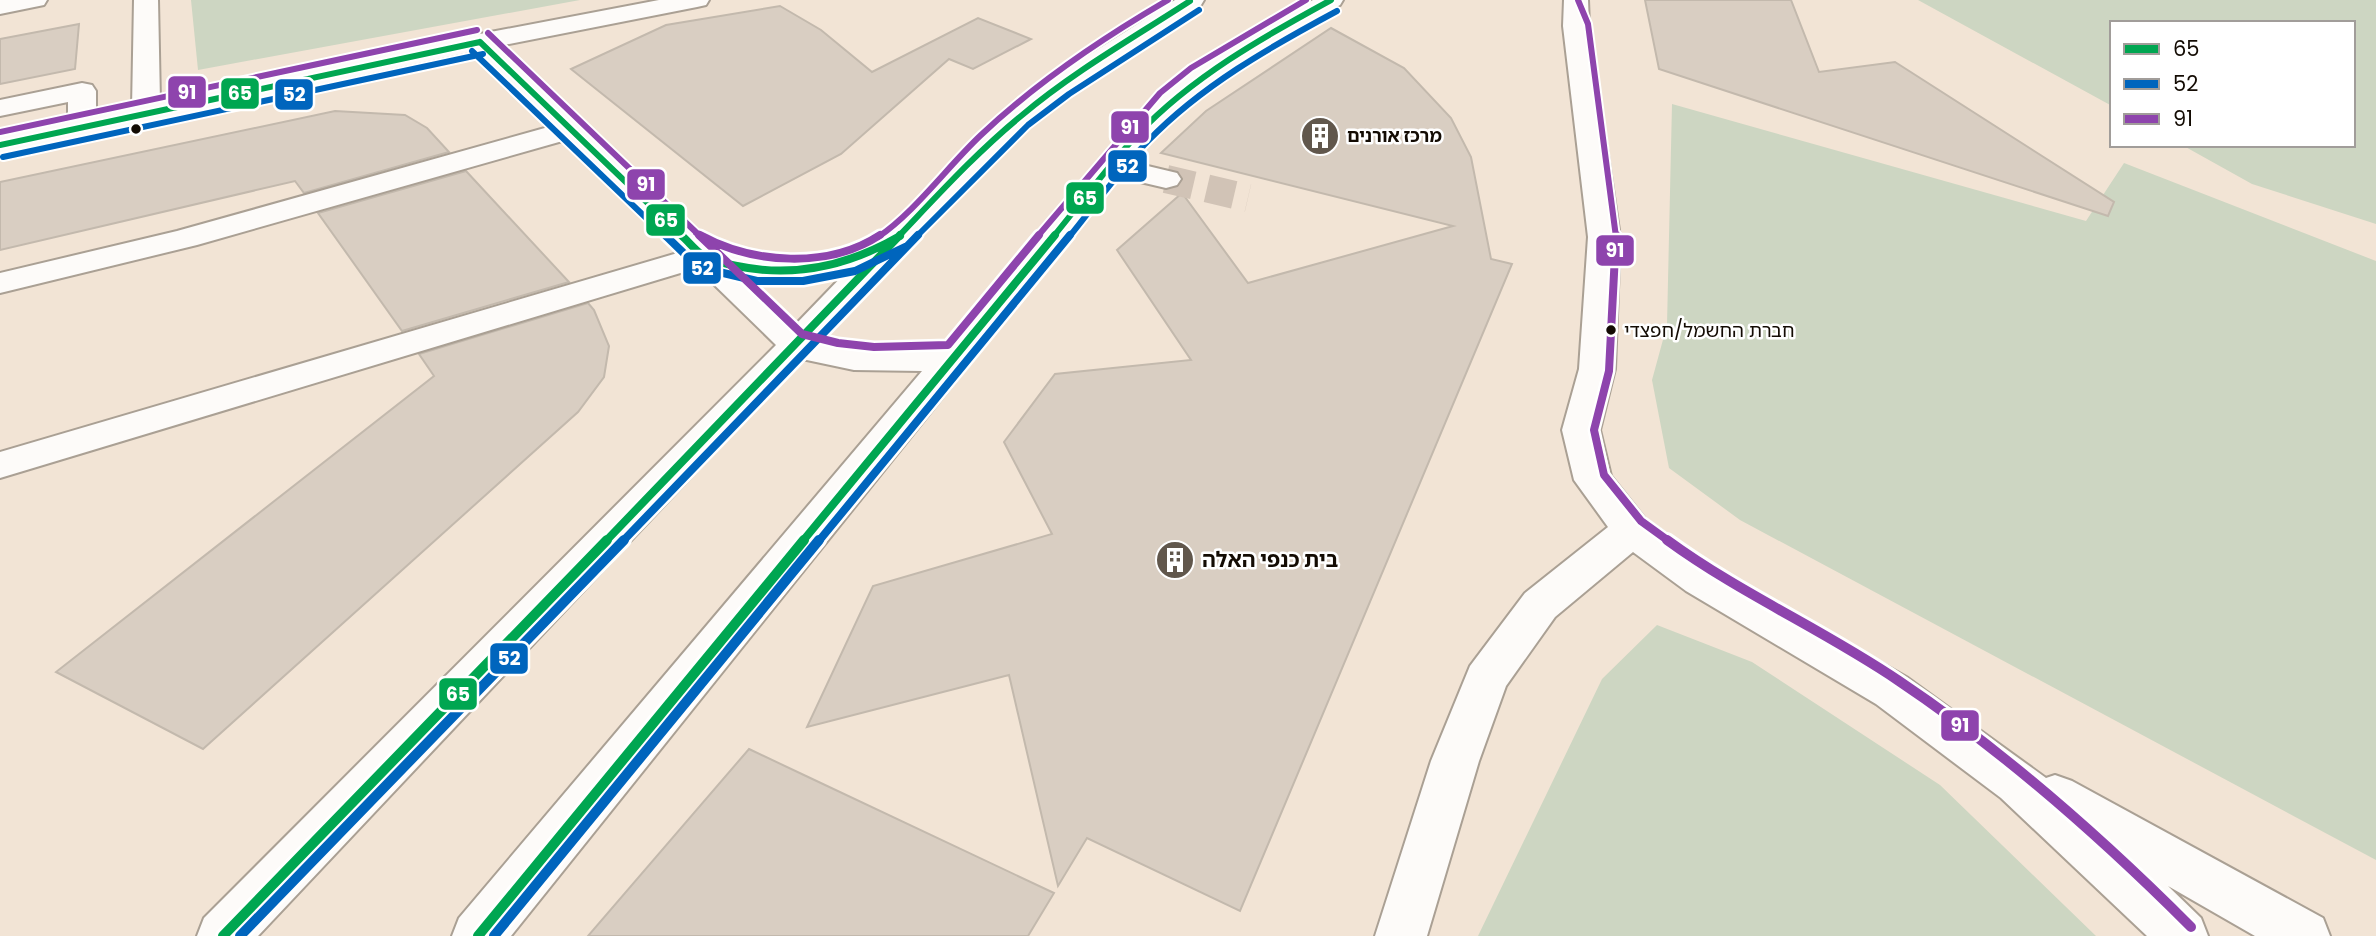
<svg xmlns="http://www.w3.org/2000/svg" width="2376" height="936" font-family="Poppins,'Noto Sans Hebrew',sans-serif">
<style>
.green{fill:#cdd6c2}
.building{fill:#d9cec2;stroke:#c3b9ad;stroke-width:2}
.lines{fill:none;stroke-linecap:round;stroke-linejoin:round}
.minor-tunnel{stroke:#d1c3b6;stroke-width:28;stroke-dasharray:28 14;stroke-linecap:butt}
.minor-casing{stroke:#aaa094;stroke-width:4}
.minor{fill:#fdfbf9;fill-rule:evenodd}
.bus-1-far2-casing{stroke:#fff;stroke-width:10}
.bus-1-far1-casing{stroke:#fff;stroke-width:13}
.bus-1-casing{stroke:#fff;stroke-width:16}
.bus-2-far2-casing{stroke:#fff;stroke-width:10}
.bus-2-far1-casing{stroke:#fff;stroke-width:13}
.bus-2-casing{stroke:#fff;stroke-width:16}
.bus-3-far2-casing{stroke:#fff;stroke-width:10}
.bus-3-far1-casing{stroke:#fff;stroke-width:13}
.bus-3-casing{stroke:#fff;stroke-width:16}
.bus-1-far2{stroke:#00a651;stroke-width:6}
.bus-1-far1{stroke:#00a651;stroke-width:8}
.bus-1{stroke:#00a651;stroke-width:10}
.bus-2-far2{stroke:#0065bd;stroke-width:6}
.bus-2-far1{stroke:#0065bd;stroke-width:8}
.bus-2{stroke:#0065bd;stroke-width:10}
.bus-3-far2{stroke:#8e44ad;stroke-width:6}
.bus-3-far1{stroke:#8e44ad;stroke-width:8}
.bus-3{stroke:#8e44ad;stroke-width:10}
.bus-dot{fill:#130b03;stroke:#fff;stroke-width:2.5}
.labels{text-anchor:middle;stroke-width:5;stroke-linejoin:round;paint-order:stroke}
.far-poi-label{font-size:18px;font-weight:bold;fill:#130b03;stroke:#fff;text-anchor:start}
.bus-label{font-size:19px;fill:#130b03;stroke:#fff;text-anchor:start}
.poi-label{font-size:21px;font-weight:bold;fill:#130b03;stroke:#fff;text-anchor:start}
.line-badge{stroke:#fff;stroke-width:2.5}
.badge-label{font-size:19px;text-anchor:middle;font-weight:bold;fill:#fff}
</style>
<rect width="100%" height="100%" fill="#f2e4d5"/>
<!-- green -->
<path class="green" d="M 191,0 L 580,0 L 198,70 Z
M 1918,0 L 2376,0 L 2376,224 L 2252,184 L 2182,145 L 2353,145 L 2353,23 L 2112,23 L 2112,106 Z
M 1672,104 L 2086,221 L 2124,163 L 2376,261 L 2376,860 L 1740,520 L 1669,468 L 1652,380 L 1667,325 Z
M 1657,625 L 1752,662 L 1940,785 L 2096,936 L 1478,936 L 1602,679 Z"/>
<!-- building -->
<path class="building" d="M 1645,0 L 1791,0 L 1819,72 L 1895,62 L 2114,202 L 2108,216 L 1659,69 Z
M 780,6 L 821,30 L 872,72 L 978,18 L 1031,39 L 973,69 L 949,59 L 841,154 L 743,206 L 571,69 L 666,25 Z
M 79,24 L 75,69 L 0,84 L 0,39 Z
M 1331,28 L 1404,68 L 1451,118 L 1471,157 L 1491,259 L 1512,264 L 1240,911 L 1087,838 L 1058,886 L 1009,675 L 807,727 L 873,586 L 1052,534 L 1004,442 L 1055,374 L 1191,360 L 1117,250 L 1182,193 L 1248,283 L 1453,226 L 1161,153 L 1206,111 Z
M 335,111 L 405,115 L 427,128 L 449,152 L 304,193 L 295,181 L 0,250 L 0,182 Z
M 466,171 L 569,282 L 402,331 L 318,213 Z
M 588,303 L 594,310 L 609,346 L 604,377 L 578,412 L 203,749 L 56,672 L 434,376 L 419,354 Z
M 749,749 L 806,776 L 1054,893 L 1028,936 L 588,936 Z"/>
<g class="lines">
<!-- minor-tunnel -->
<path class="minor-tunnel" d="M 1166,179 L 1248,198"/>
<defs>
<path id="minor" d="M 0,0 L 47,0 L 44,5 L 0,14 Z
M 134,0 L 158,0 L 160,102 L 480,34 L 659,0 L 709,0 L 706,5 L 697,7 L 499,46 L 714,249 L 751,257 L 797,259 L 835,253 L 882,236 L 947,169 L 1010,110 L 1053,78 L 1175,0 L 1204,0 L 1201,5 C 1143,43 1081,77 1029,122 C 953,188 888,267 819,341 C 858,354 902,351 943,347 L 1128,128 L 1150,107 L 1195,70 L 1269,23 L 1313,0 L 1343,0 L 1340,5 C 1262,47 1187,92 1131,162 L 1177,173 L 1181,179 L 1177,185 L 1166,188 L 1119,177 L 511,936 L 452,936 L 459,918 L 922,371 L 854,370 L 802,359 L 258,936 L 197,936 L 204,918 L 776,345 L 697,268 L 0,478 L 0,452 L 681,252 L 566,140 L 197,245 L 0,293 L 0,273 L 177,231 L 552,126 L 474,51 L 0,154 L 0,136 L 68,122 L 68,102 L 0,116 L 0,100 L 82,83 L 92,85 L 96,91 L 96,116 L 132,108 ZM 849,269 L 795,325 L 742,275 L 797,278 Z
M 1564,0 L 1588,0 L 1589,26 L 1620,237 L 1615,369 L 1600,430 L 1611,476 L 1646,520 L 1716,569 L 1908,678 L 2046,778 L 2055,775 L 2072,781 L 2323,918 L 2330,936 L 2255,936 L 2168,886 L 2201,918 L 2208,936 L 2147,936 L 2001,798 L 1876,704 L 1686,591 L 1633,552 L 1555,617 L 1506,686 L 1479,761 L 1427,936 L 1375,936 L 1431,761 L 1470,666 L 1525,593 L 1608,527 L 1574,480 L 1562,430 L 1579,369 L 1588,237 L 1563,26 Z"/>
</defs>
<!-- minor casing -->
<use href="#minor" class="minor-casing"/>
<!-- minor -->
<use href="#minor" class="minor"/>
<defs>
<path id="bus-1-far2" d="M 480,42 L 683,237
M 0,145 L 480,42
M 898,237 C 938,195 977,152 1021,116 C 1073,72 1133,38 1190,1
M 1053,237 C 1081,203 1108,166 1138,134 C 1192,77 1263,37 1331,0"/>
<path id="bus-1-far1" d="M 681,235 C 688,241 694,249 701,254 C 711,261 726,264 737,266 C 794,278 850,265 900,236
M 605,542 L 900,235
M 802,542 L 1055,235"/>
<path id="bus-1" d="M 223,936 L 607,540
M 478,936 L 804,540"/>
<path id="bus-2-far2" d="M 472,51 L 666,237
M 3,157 L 483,54
M 916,237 L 1028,125 L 1069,94 L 1199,10
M 1069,237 C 1095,205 1119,171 1148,141 C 1201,86 1270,47 1337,11"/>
<path id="bus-2-far1" d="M 665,235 L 698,267 L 757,281 L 803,281 L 855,271 L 905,247
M 622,542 L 918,235
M 818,542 L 1070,235"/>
<path id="bus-2" d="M 240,936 L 624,540
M 494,936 L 819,540"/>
<path id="bus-3-far2" d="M 1578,0 L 1588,24 L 1616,237
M 488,33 L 701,237
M 0,132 L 477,30
M 696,233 L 703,237
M 878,237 C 914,213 948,166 981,135 C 1037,82 1101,39 1168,0
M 1037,237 L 1160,93 L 1191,68 L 1306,0"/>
<path id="bus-3-far1" d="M 699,235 L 802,334 L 838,343 L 874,347 L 948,345 L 1039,235
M 700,235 C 753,264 828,269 880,235
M 1616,235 L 1609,371 L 1594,430 L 1604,475 L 1641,521 L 1670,542"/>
<path id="bus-3" d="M 1667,540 C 1741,594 1824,630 1899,681 C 2005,752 2101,837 2191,927"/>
</defs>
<!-- bus-1-far2 casing -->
<use href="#bus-1-far2" class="bus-1-far2-casing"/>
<!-- bus-1-far1 casing -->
<use href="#bus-1-far1" class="bus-1-far1-casing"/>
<!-- bus-1 casing -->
<use href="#bus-1" class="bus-1-casing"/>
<!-- bus-2-far2 casing -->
<use href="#bus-2-far2" class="bus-2-far2-casing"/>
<!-- bus-2-far1 casing -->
<use href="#bus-2-far1" class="bus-2-far1-casing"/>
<!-- bus-2 casing -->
<use href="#bus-2" class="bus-2-casing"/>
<!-- bus-3-far2 casing -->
<use href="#bus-3-far2" class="bus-3-far2-casing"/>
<!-- bus-3-far1 casing -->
<use href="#bus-3-far1" class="bus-3-far1-casing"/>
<!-- bus-3 casing -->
<use href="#bus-3" class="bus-3-casing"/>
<!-- bus-1-far2 -->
<use href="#bus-1-far2" class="bus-1-far2"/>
<!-- bus-1-far1 -->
<use href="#bus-1-far1" class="bus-1-far1"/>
<!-- bus-1 -->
<use href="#bus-1" class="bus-1"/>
<!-- bus-2-far2 -->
<use href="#bus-2-far2" class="bus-2-far2"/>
<!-- bus-2-far1 -->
<use href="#bus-2-far1" class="bus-2-far1"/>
<!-- bus-2 -->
<use href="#bus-2" class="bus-2"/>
<!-- bus-3-far2 -->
<use href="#bus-3-far2" class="bus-3-far2"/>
<!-- bus-3-far1 -->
<use href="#bus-3-far1" class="bus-3-far1"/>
<!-- bus-3 -->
<use href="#bus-3" class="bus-3"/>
</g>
<!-- icons -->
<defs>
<symbol id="building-disc" viewBox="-11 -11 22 22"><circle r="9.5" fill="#61574c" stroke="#fff"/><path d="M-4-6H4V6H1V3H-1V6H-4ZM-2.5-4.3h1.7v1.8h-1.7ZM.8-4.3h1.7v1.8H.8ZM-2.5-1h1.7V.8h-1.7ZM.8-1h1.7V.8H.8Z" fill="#fff"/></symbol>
</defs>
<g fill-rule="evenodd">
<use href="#building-disc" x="1298" y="114" width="44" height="44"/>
<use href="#building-disc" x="1153" y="538" width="44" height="44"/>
</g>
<!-- markers -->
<g class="bus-dot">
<circle cx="136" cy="129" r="6"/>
<circle cx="1611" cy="330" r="6"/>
</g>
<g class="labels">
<!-- far-poi labels -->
<g class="far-poi-label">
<text x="1347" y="142">מרכז אורנים</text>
</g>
<!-- bus labels -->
<g class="bus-label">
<text x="1624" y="337">חברת החשמל/חפצדי</text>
</g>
<!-- poi labels -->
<g class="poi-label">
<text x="1202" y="567">בית כנפי האלה</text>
</g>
</g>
<g class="line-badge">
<rect x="167" y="75" width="40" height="34" rx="7" fill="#8e44ad"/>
<rect x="220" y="77" width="40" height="33" rx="7" fill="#00a651"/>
<rect x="274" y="78" width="40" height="33" rx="7" fill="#0065bd"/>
<rect x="1110" y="110" width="40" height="34" rx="7" fill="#8e44ad"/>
<rect x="1107" y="149" width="41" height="34" rx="7" fill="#0065bd"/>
<rect x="626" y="168" width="40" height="33" rx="7" fill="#8e44ad"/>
<rect x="1065" y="181" width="40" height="34" rx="7" fill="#00a651"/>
<rect x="645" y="203" width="41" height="34" rx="7" fill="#00a651"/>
<rect x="1595" y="234" width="40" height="33" rx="7" fill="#8e44ad"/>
<rect x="682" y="251" width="40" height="34" rx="7" fill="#0065bd"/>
<rect x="489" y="642" width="40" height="33" rx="7" fill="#0065bd"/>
<rect x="438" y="677" width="40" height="34" rx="7" fill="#00a651"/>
<rect x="1940" y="709" width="40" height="33" rx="7" fill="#8e44ad"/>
</g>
<g class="badge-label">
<text x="187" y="99">91</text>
<text x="240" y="100">65</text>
<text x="294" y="101">52</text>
<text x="1130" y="134">91</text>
<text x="1127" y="173">52</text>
<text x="646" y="191">91</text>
<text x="1085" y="205">65</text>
<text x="666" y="227">65</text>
<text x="1615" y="257">91</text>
<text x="702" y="275">52</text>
<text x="509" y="665">52</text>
<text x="458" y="701">65</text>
<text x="1960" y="732">91</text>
</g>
<!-- legend -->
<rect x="2110" y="21" width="245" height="126" fill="#ffffff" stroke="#a19d9a" stroke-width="2"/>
<rect x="2124" y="44" width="35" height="10" fill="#00a651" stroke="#a19d9a" stroke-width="2"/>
<text x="2173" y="56" font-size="21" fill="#130b03">65</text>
<rect x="2124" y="79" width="35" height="10" fill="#0065bd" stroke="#a19d9a" stroke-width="2"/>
<text x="2173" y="91" font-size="21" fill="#130b03">52</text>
<rect x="2124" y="114" width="35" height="10" fill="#8e44ad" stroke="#a19d9a" stroke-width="2"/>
<text x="2173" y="126" font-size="21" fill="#130b03">91</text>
</svg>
